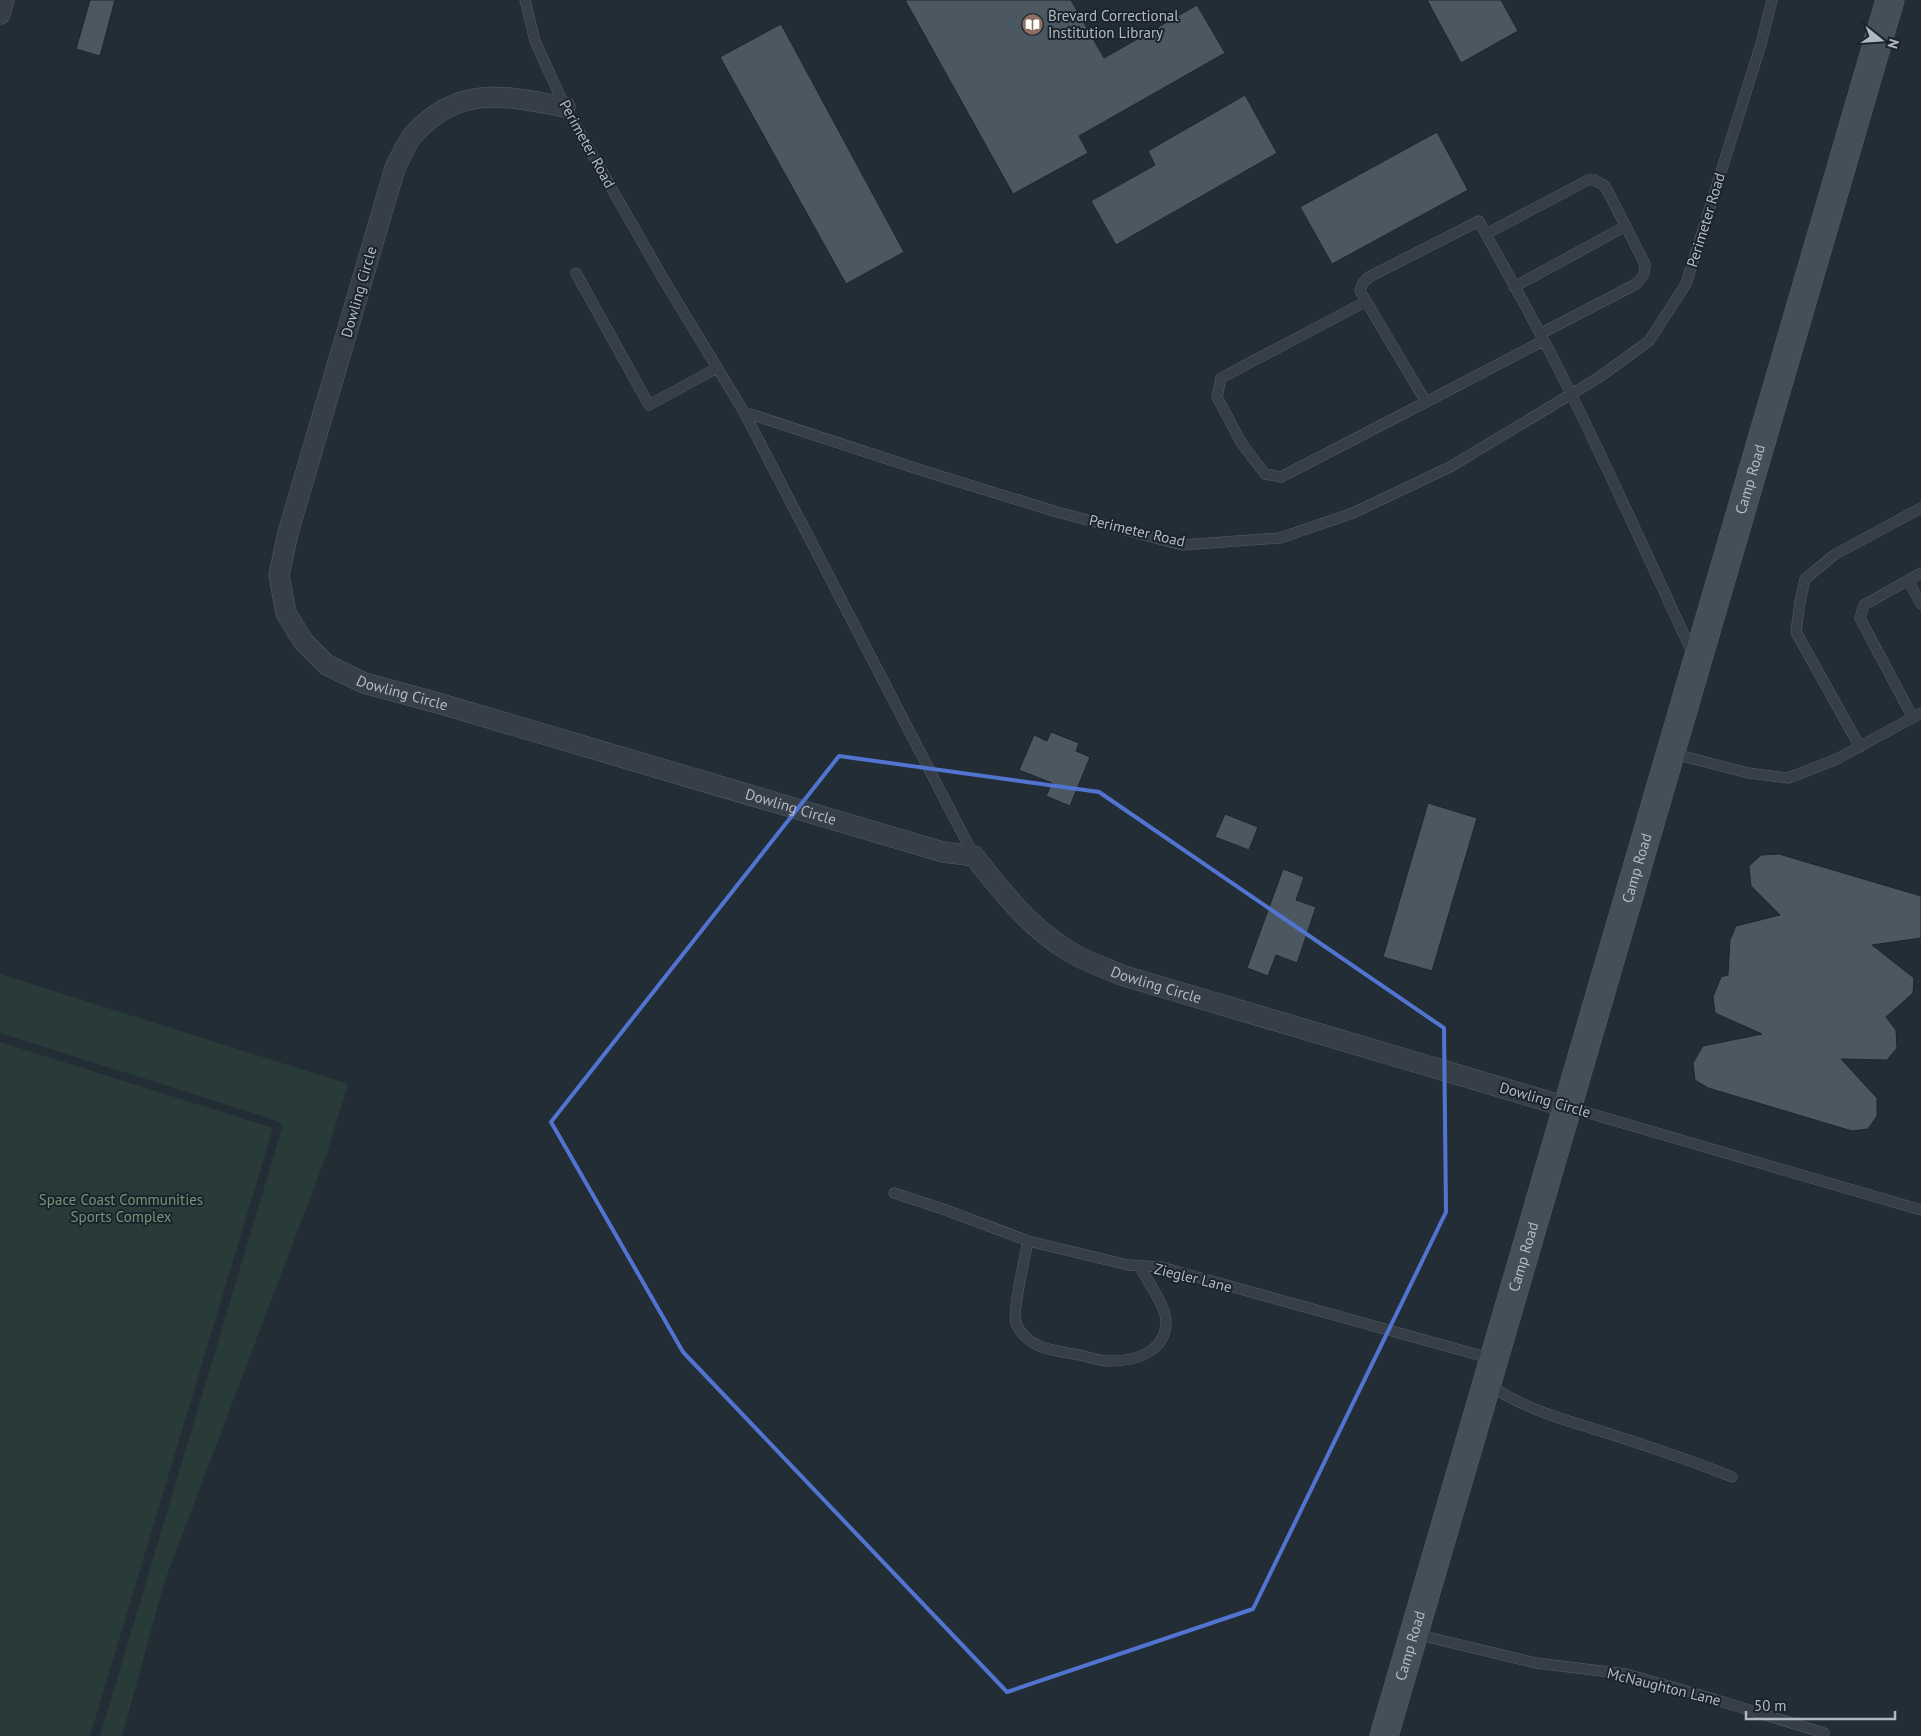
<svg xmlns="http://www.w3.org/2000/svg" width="1921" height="1736" font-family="'PT Sans',sans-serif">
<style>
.green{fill:#283b39}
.building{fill:#4b5862;stroke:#1d262e}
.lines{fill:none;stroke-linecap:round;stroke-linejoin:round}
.lane-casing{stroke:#545d65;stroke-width:11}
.street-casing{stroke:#545d65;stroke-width:21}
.secondary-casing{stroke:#545d65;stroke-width:29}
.lane{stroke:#363f47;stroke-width:10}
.street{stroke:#363f47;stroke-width:20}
.secondary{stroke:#444f5a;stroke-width:28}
.marked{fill:none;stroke:#5174d1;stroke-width:4;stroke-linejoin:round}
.labels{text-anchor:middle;stroke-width:4;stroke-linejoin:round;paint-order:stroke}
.poi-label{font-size:15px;fill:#b1bac3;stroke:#1b242c;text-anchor:start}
.street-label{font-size:15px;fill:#b1bac3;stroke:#1b242c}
.park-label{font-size:15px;fill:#719776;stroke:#1b242c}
</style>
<rect width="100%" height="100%" fill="#232d36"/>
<!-- green -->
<path class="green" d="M 0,974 L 348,1084 L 326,1156 L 165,1580 L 122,1736 L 100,1736 L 282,1128 L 280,1123 L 275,1120 L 0,1033 Z
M 0,1042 L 273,1128 L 90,1736 L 0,1736 Z"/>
<!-- building -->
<path class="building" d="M 90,0 L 115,0 L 100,56 L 76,49 Z
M 905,0 L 1071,0 L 1104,58 L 1197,5 L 1225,53 L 1079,136 L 1088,153 L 1013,194 Z
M 1427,0 L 1501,0 L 1518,31 L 1461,63 Z
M 781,24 L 904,252 L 846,284 L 720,57 Z
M 1245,95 L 1277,153 L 1116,245 L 1091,201 L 1155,165 L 1148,151 Z
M 1437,132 L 1468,190 L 1332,264 L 1300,207 Z
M 1051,732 L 1079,743 L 1076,751 L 1090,757 L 1070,806 L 1046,796 L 1052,783 L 1019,770 L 1034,735 L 1047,741 Z
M 1428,803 L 1477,818 L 1432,971 L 1383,957 Z
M 1225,814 L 1258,827 L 1249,850 L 1215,837 Z
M 1779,854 L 1921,896 L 1921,938 L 1872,945 L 1914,978 L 1913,993 L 1886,1017 L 1896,1030 L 1897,1048 L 1887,1060 L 1841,1059 L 1877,1098 L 1877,1116 L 1868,1129 L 1852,1131 L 1708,1088 L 1695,1080 L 1693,1063 L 1703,1046 L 1762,1034 L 1715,1013 L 1713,997 L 1721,977 L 1728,975 L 1730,940 L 1736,926 L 1780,915 L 1751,886 L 1749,866 L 1761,855 Z
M 1283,869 L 1304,877 L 1296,900 L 1316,907 L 1297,963 L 1276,955 L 1268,976 L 1247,968 Z"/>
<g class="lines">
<defs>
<path id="lane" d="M 525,0 L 535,41 L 565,107 L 664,280 L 744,412 L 974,856
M 1486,234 L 1588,180 L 1595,180 L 1605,186 L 1645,264 C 1645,273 1643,278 1636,284 L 1540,334
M 576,273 L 649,405 L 717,368
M 1514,287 L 1626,226
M 1365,302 L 1221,378 L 1217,397 L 1242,444 L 1265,474 L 1281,477 L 1426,402
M 1543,341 L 1426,402 L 1360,291 L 1363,283 L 1369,277 L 1479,221 C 1510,279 1544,337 1572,396 C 1614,481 1653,568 1693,654
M 744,412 L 924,471 L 1057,512 L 1182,545 L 1280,538 L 1353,513 L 1450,467 L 1598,378 L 1649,341 L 1686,284 L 1761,44 L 1772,0
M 1908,580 L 1921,604
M 1913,718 L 1860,618 L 1864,605 L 1921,573
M 1860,747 L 1796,632 L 1800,602 L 1805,579 L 1834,555 L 1921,508
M 1671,753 L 1748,773 L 1788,778 L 1837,759 L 1921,713
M 1568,1107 L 1921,1210
M 894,1193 L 943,1209 L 1028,1241 L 1128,1265 L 1161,1267 L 1493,1359
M 1028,1241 C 1025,1256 1012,1314 1016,1323 C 1026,1349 1056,1351 1080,1355 C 1088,1357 1097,1360 1106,1361 C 1133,1362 1167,1353 1166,1320 C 1165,1306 1147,1279 1139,1266
M 1488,1384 C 1523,1409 1566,1420 1607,1433 C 1649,1447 1691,1460 1732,1477
M 1415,1634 L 1536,1663 L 1626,1674 L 1697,1694 L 1824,1733"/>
<g id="street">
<path d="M 0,14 L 4,0"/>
<path id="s1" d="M 565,107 C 507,96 459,84 414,134 C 406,143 401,157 395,168 L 288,533 L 279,575 L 286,613 L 303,641 L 327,665 L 364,683 L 438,703 L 943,852 L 974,856 C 1002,892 1032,930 1072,953 C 1087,962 1105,968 1121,975 L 1567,1107"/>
</g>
<g id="secondary">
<path id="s2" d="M 1384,1736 L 1890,0"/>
</g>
</defs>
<!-- lane casing -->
<use href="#lane" class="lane-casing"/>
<!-- street casing -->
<use href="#street" class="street-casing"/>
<!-- secondary casing -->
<use href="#secondary" class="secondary-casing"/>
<!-- lane -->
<use href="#lane" class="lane"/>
<!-- street -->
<use href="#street" class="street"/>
<!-- secondary -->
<use href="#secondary" class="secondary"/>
</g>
<!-- marked area -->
<path class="marked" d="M 839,756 L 1099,792 L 1444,1028 L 1446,1212 L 1253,1609 L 1007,1692 L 683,1352 L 551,1122 Z"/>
<!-- icons -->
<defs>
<symbol id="library-disc" viewBox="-11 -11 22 22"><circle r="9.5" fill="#8d6e63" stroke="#1b242c"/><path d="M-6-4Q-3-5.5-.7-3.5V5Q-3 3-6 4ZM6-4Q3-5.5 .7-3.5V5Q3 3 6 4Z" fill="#fff"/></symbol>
</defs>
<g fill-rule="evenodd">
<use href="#library-disc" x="1020" y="12" width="25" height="25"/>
</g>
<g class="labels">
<!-- poi labels -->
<g class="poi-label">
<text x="1048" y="21">Brevard Correctional<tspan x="1048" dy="17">Institution Library</tspan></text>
</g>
<!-- street labels -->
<g class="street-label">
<text transform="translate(587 144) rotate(61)" y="5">Perimeter Road</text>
<text transform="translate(1706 220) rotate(-73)" y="5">Perimeter Road</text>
<text transform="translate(359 292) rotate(-74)" y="5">Dowling Circle</text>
<text dy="5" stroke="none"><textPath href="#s2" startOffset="1309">Camp Road</textPath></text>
<text transform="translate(1137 531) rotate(13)" y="5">Perimeter Road</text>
<text dy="5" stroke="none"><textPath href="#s1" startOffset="811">Dowling Circle</textPath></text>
<text dy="5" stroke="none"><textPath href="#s1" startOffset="1216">Dowling Circle</textPath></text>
<text dy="5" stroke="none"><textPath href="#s2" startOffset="904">Camp Road</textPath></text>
<text dy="5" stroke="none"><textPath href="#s1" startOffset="1635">Dowling Circle</textPath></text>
<text transform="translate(1545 1100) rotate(16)" y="5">Dowling Circle</text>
<text dy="5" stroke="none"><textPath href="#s2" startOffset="499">Camp Road</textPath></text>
<text transform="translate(1193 1278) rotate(14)" y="5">Ziegler Lane</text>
<text dy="5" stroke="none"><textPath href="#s2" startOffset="94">Camp Road</textPath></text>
<text transform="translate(1664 1687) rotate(14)" y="5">McNaughton Lane</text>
</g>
<!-- park labels -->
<g class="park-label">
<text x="121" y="1205">Space Coast Communities<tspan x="121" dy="17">Sports Complex</tspan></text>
</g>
</g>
<!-- north arrow -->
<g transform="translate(1881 40) rotate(107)" stroke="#1b242c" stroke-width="4" paint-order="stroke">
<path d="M0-4L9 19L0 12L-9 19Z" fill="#b1bac3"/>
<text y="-8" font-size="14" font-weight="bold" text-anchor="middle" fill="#b1bac3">N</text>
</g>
<!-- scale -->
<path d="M1746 1711v8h149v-8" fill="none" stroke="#b1bac3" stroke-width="2.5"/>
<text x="1754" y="1711" font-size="15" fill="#b1bac3" stroke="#1b242c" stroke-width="4" paint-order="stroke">50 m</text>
</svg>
